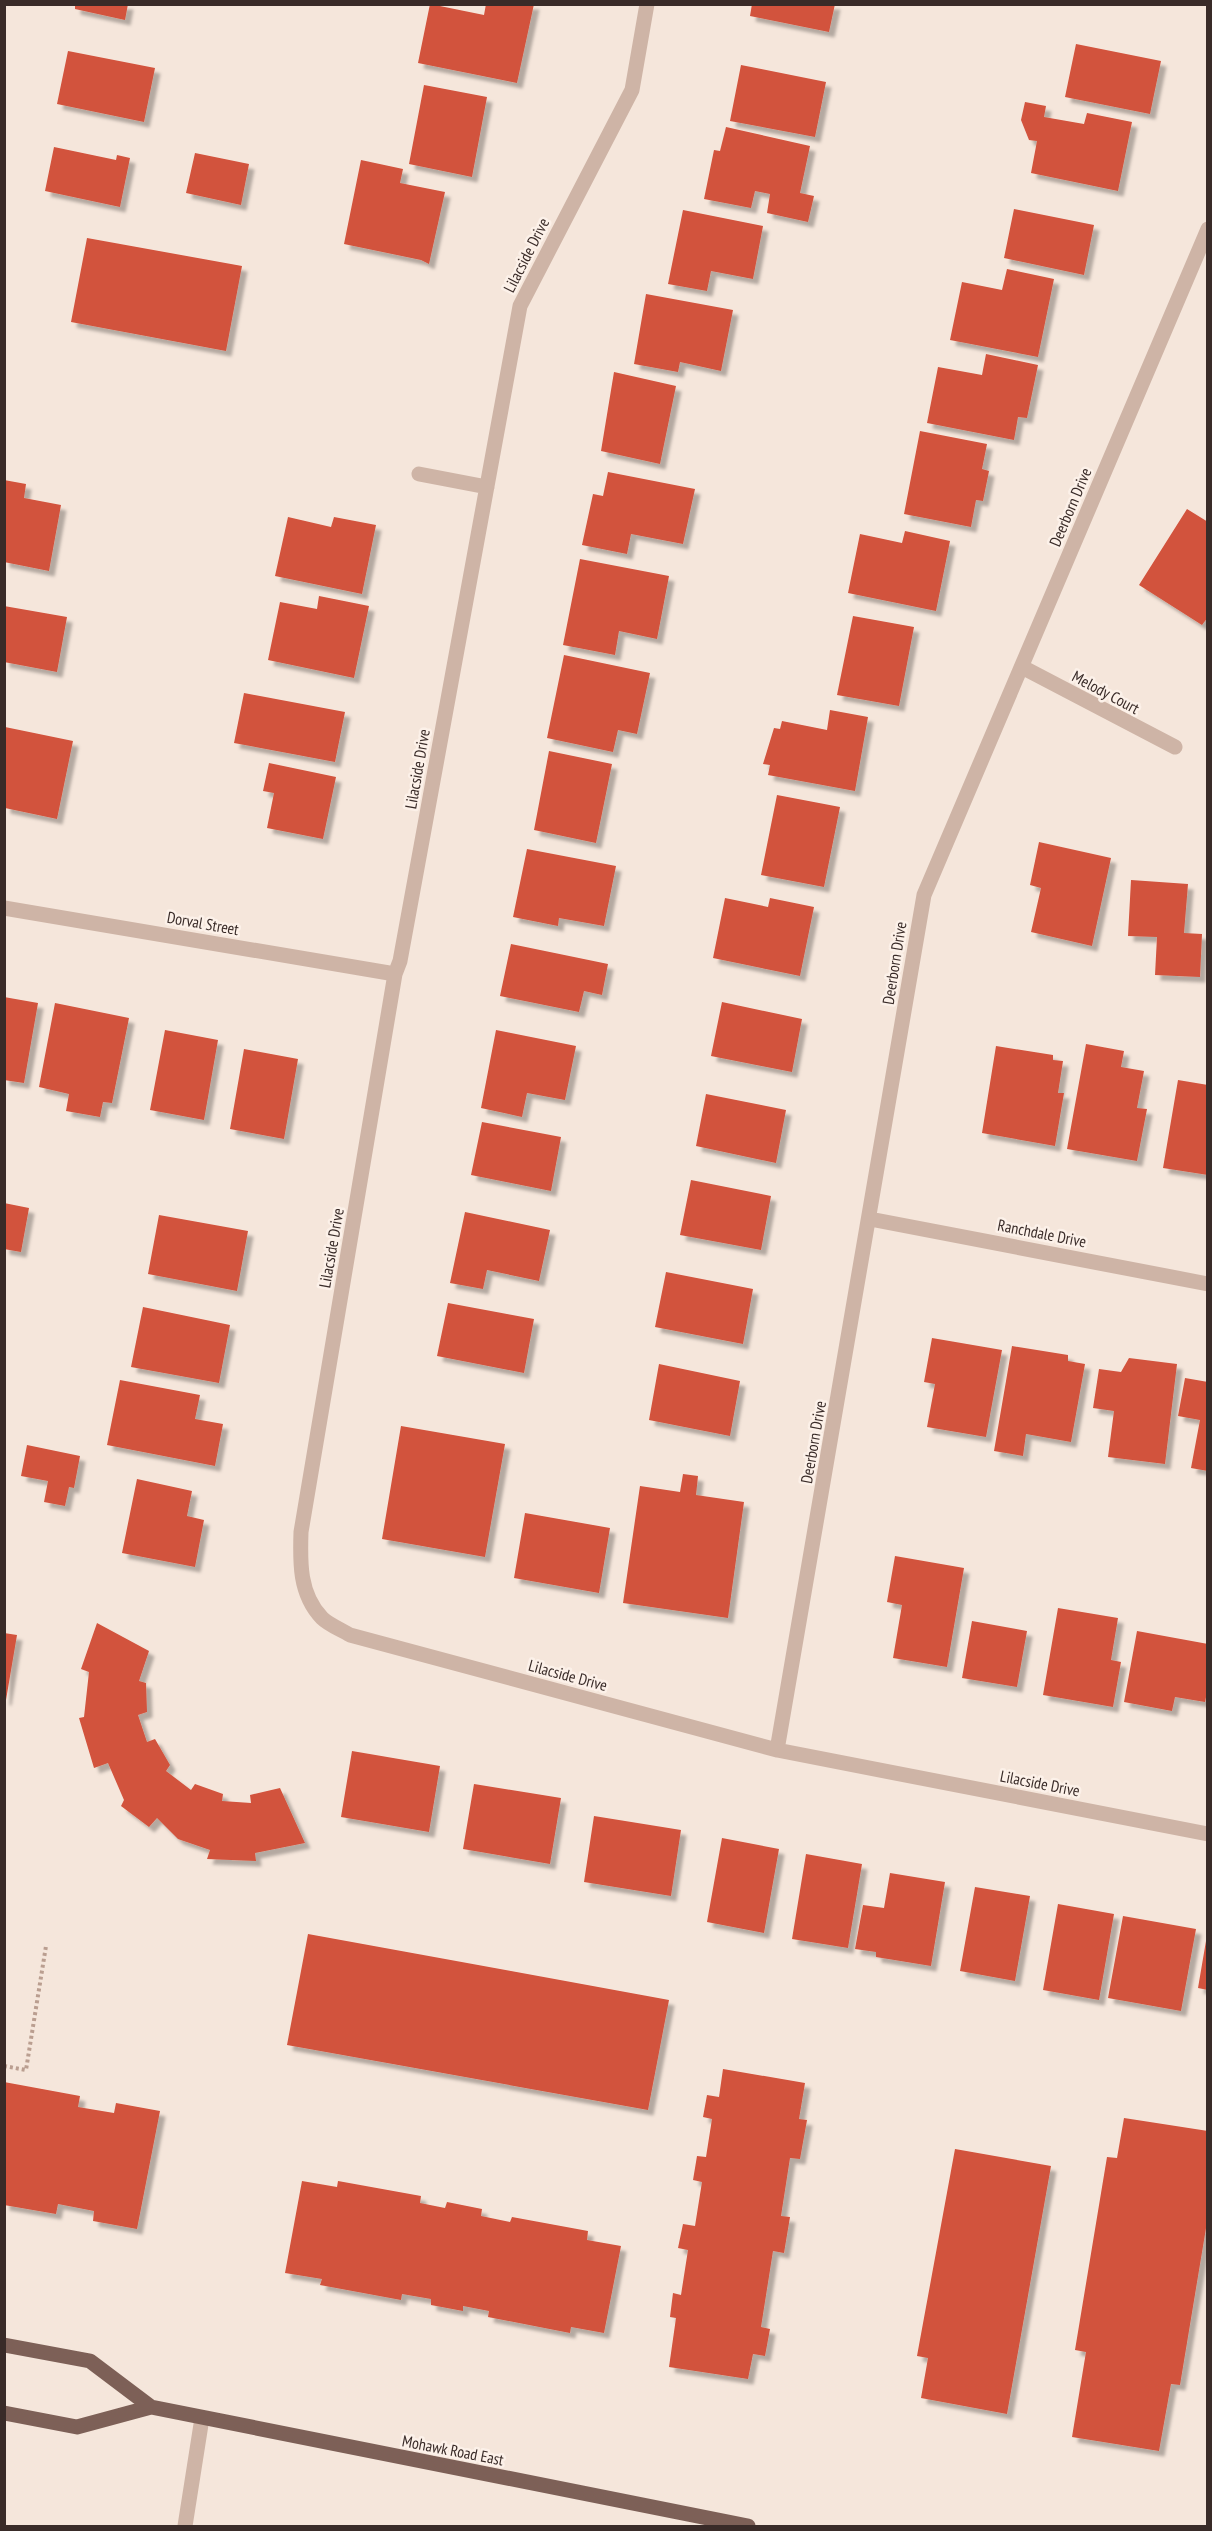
<svg xmlns="http://www.w3.org/2000/svg" width="1212" height="2531" font-family="'PT Sans Narrow',sans-serif">
<style>
.building{fill:#d2523c;filter:url(#shadow)}
.lines{fill:none;stroke-linecap:round;stroke-linejoin:round}
.path{stroke:#ba9e90;stroke-width:4;stroke-dasharray:3 3;stroke-linecap:butt}
.minor{stroke:#ceb4a6;stroke-width:15}
.major{stroke:#7d6057;stroke-width:15}
.labels{text-anchor:middle;stroke-width:5;stroke-linejoin:round;paint-order:stroke}
.street-label{font-size:16px;fill:#392b28;stroke:#fcf1e9}
</style>
<defs>
<filter id="shadow"><feDropShadow dx="5.5" dy="5.5" stdDeviation="1.5" flood-color="#0004"/></filter>
</defs>
<rect width="100%" height="100%" fill="#f5e6db"/>
<!-- building -->
<path class="building" d="M 75,4 L 128,4 L 125,20 L 75,9 Z
M 430,4 L 484,15 L 486,4 L 534,4 L 517,83 L 418,63 Z
M 752,4 L 835,4 L 829,32 L 750,16 Z
M 1076,44 L 1161,61 L 1150,114 L 1065,97 Z
M 68,51 L 155,68 L 144,122 L 57,104 Z
M 741,65 L 826,82 L 815,137 L 730,121 Z
M 424,85 L 487,97 L 472,177 L 409,164 Z
M 1025,102 L 1046,106 L 1044,117 L 1084,124 L 1087,113 L 1132,122 L 1118,191 L 1031,173 L 1037,141 L 1029,140 L 1021,120 Z
M 726,127 L 810,146 L 800,193 L 814,196 L 808,222 L 767,213 L 770,194 L 755,191 L 751,208 L 704,199 L 714,150 L 720,151 Z
M 54,147 L 116,160 L 117,155 L 130,158 L 120,207 L 45,191 Z
M 195,153 L 249,164 L 241,205 L 186,193 Z
M 361,160 L 403,169 L 400,183 L 445,192 L 429,264 L 421,260 L 344,244 Z
M 1014,209 L 1094,225 L 1084,275 L 1004,258 Z
M 683,210 L 763,226 L 753,279 L 711,271 L 707,291 L 668,284 Z
M 87,238 L 242,266 L 226,351 L 71,322 Z
M 1007,269 L 1054,279 L 1038,357 L 950,340 L 962,282 L 1002,290 Z
M 646,294 L 733,310 L 721,371 L 680,362 L 678,372 L 634,364 Z
M 986,354 L 1038,365 L 1027,418 L 1018,417 L 1014,440 L 927,423 L 938,367 L 982,375 Z
M 614,372 L 676,386 L 660,464 L 601,451 Z
M 920,431 L 987,444 L 982,469 L 989,471 L 983,501 L 976,500 L 971,527 L 904,514 Z
M 608,472 L 695,489 L 683,544 L 631,534 L 627,554 L 582,545 L 593,494 L 603,496 Z
M 4,480 L 26,484 L 24,498 L 61,505 L 49,571 L 4,562 Z
M 1187,509 L 1208,522 L 1208,617 L 1202,625 L 1139,585 Z
M 288,517 L 331,527 L 334,517 L 376,525 L 362,594 L 275,576 Z
M 905,531 L 950,541 L 936,611 L 848,593 L 860,534 L 902,543 Z
M 580,559 L 669,576 L 657,639 L 619,631 L 615,655 L 563,645 Z
M 319,596 L 369,606 L 354,678 L 268,660 L 280,602 L 317,609 Z
M 4,606 L 67,617 L 57,672 L 4,662 Z
M 853,616 L 914,627 L 899,706 L 837,695 Z
M 564,655 L 650,673 L 637,734 L 618,730 L 613,752 L 547,738 Z
M 244,693 L 345,712 L 335,762 L 234,743 Z
M 830,710 L 868,717 L 855,791 L 768,775 L 770,765 L 763,764 L 774,728 L 780,729 L 782,721 L 827,730 Z
M 5,727 L 73,741 L 57,819 L 5,808 Z
M 549,751 L 612,764 L 596,843 L 534,830 Z
M 269,763 L 336,777 L 323,839 L 267,828 L 274,793 L 263,791 Z
M 777,795 L 840,807 L 824,887 L 761,875 Z
M 1039,842 L 1111,858 L 1092,946 L 1031,932 L 1041,888 L 1030,885 Z
M 527,849 L 616,866 L 604,926 L 559,918 L 558,926 L 513,917 Z
M 1131,880 L 1188,884 L 1184,933 L 1202,934 L 1200,977 L 1155,975 L 1157,937 L 1128,936 Z
M 725,898 L 768,907 L 770,898 L 814,907 L 800,976 L 713,958 Z
M 511,944 L 608,964 L 602,995 L 584,991 L 579,1012 L 500,996 Z
M 4,997 L 38,1003 L 24,1083 L 4,1080 Z
M 722,1002 L 802,1019 L 792,1072 L 711,1056 Z
M 55,1003 L 129,1018 L 112,1103 L 103,1102 L 100,1117 L 66,1111 L 69,1094 L 39,1087 Z
M 165,1030 L 218,1040 L 204,1120 L 150,1110 Z
M 496,1030 L 576,1046 L 565,1100 L 527,1093 L 522,1117 L 481,1108 Z
M 1086,1044 L 1124,1051 L 1121,1067 L 1144,1071 L 1137,1108 L 1147,1109 L 1137,1161 L 1067,1149 Z
M 996,1046 L 1053,1055 L 1053,1060 L 1063,1061 L 1058,1093 L 1064,1093 L 1055,1146 L 982,1133 Z
M 244,1049 L 298,1059 L 284,1139 L 230,1129 Z
M 1178,1080 L 1208,1085 L 1208,1175 L 1163,1168 Z
M 706,1094 L 786,1110 L 776,1163 L 696,1146 Z
M 482,1122 L 561,1137 L 551,1191 L 471,1175 Z
M 691,1180 L 771,1196 L 761,1250 L 680,1235 Z
M 4,1203 L 29,1208 L 21,1252 L 4,1249 Z
M 465,1212 L 550,1230 L 539,1281 L 487,1270 L 483,1289 L 450,1283 Z
M 159,1215 L 248,1231 L 237,1291 L 148,1274 Z
M 666,1272 L 753,1289 L 743,1344 L 655,1327 Z
M 448,1303 L 534,1319 L 524,1373 L 437,1356 Z
M 143,1307 L 230,1325 L 219,1383 L 131,1367 Z
M 932,1338 L 1002,1350 L 986,1437 L 927,1427 L 935,1384 L 924,1382 Z
M 1012,1346 L 1068,1355 L 1068,1361 L 1085,1364 L 1071,1442 L 1026,1434 L 1023,1456 L 994,1451 Z
M 1129,1358 L 1177,1364 L 1165,1464 L 1108,1457 L 1114,1411 L 1093,1408 L 1099,1369 L 1121,1372 Z
M 659,1364 L 740,1381 L 730,1436 L 649,1420 Z
M 1185,1378 L 1208,1382 L 1208,1471 L 1191,1468 L 1200,1420 L 1178,1416 Z
M 120,1380 L 200,1395 L 195,1419 L 223,1424 L 215,1466 L 107,1445 Z
M 401,1426 L 505,1444 L 485,1557 L 382,1539 Z
M 27,1445 L 80,1456 L 74,1488 L 69,1487 L 65,1506 L 44,1502 L 48,1481 L 21,1476 Z
M 683,1474 L 698,1476 L 696,1495 L 744,1502 L 728,1618 L 623,1603 L 640,1486 L 680,1492 Z
M 137,1479 L 192,1491 L 187,1516 L 204,1520 L 195,1567 L 122,1553 Z
M 525,1513 L 610,1528 L 599,1593 L 514,1578 Z
M 895,1556 L 964,1568 L 947,1667 L 893,1658 L 902,1605 L 887,1602 Z
M 1058,1608 L 1118,1618 L 1111,1660 L 1121,1662 L 1113,1707 L 1043,1695 Z
M 972,1621 L 1027,1631 L 1017,1687 L 962,1678 Z
M 97,1623 L 149,1651 L 139,1681 L 146,1683 L 147,1712 L 138,1715 L 147,1742 L 155,1739 L 170,1765 L 166,1771 L 191,1790 L 195,1784 L 223,1794 L 222,1801 L 251,1803 L 250,1795 L 280,1788 L 305,1843 L 255,1853 L 256,1861 L 207,1859 L 210,1850 L 178,1839 L 157,1818 L 149,1827 L 121,1806 L 124,1800 L 108,1763 L 94,1768 L 79,1718 L 84,1717 L 89,1672 L 81,1669 Z
M 1137,1631 L 1208,1644 L 1208,1687 L 1205,1702 L 1175,1697 L 1172,1711 L 1124,1702 Z
M 4,1633 L 17,1635 L 6,1700 L 4,1700 Z
M 352,1751 L 440,1766 L 429,1832 L 341,1817 Z
M 474,1784 L 561,1798 L 550,1864 L 463,1849 Z
M 594,1816 L 681,1830 L 671,1896 L 584,1882 Z
M 722,1838 L 779,1849 L 764,1933 L 707,1922 Z
M 806,1854 L 862,1864 L 848,1948 L 792,1939 Z
M 890,1873 L 945,1882 L 931,1966 L 876,1957 L 876,1952 L 855,1949 L 863,1905 L 884,1908 Z
M 975,1887 L 1030,1896 L 1015,1981 L 960,1971 Z
M 1058,1904 L 1114,1914 L 1099,2000 L 1043,1990 Z
M 1123,1916 L 1196,1929 L 1181,2011 L 1108,1998 Z
M 308,1934 L 669,2000 L 648,2110 L 287,2045 Z
M 1206,1941 L 1208,1941 L 1208,1990 L 1198,1988 Z
M 723,2069 L 805,2083 L 799,2119 L 807,2120 L 800,2159 L 790,2158 L 781,2216 L 790,2217 L 784,2253 L 773,2251 L 761,2327 L 770,2329 L 765,2356 L 753,2354 L 748,2379 L 669,2367 L 676,2318 L 670,2317 L 673,2293 L 681,2295 L 688,2250 L 678,2248 L 683,2224 L 695,2226 L 702,2182 L 693,2180 L 697,2156 L 706,2157 L 712,2119 L 703,2117 L 707,2095 L 719,2097 Z
M 4,2082 L 80,2096 L 78,2107 L 114,2113 L 116,2103 L 160,2111 L 137,2229 L 93,2221 L 94,2211 L 58,2204 L 56,2214 L 4,2205 Z
M 1124,2118 L 1208,2131 L 1206,2178 L 1208,2179 L 1208,2216 L 1180,2385 L 1171,2384 L 1159,2451 L 1072,2437 L 1086,2352 L 1075,2350 L 1107,2157 L 1117,2158 Z
M 955,2149 L 1051,2166 L 1007,2414 L 921,2398 L 928,2358 L 917,2356 Z
M 302,2181 L 337,2187 L 338,2181 L 421,2196 L 420,2203 L 445,2208 L 447,2202 L 482,2209 L 481,2216 L 510,2222 L 512,2217 L 588,2231 L 587,2240 L 621,2246 L 604,2333 L 571,2327 L 570,2333 L 488,2317 L 489,2311 L 463,2306 L 463,2311 L 431,2305 L 431,2299 L 402,2294 L 401,2300 L 320,2285 L 322,2279 L 285,2273 Z"/>
<g class="lines">
<!-- path -->
<path class="path" d="M 4,2066 L 26,2070 L 46,1946"/>
<!-- minor -->
<path class="minor" d="M 647,4 L 632,90 L 520,306 L 400,961 L 395,974 L 301,1532 C 300,1562 299,1594 322,1618 C 329,1625 342,1630 350,1635 L 777,1750 L 1208,1834
M 419,474 L 487,487
M 1022,667 L 1175,747
M 4,908 L 395,974
M 870,1219 L 1208,1284
M 777,1750 L 924,895 L 1208,229
M 185,2526 L 202,2418"/>
<!-- major -->
<path class="major" d="M 4,2345 L 90,2361 L 151,2407 L 748,2526
M 4,2413 L 77,2427 L 151,2407"/>
</g>
<g class="labels">
<!-- street labels -->
<g class="street-label">
<text transform="translate(526 255) rotate(-63)" y="6">Lilacside Drive</text>
<text transform="translate(1070 507) rotate(-67)" y="6">Deerborn Drive</text>
<text transform="translate(1106 692) rotate(28)" y="6">Melody Court</text>
<text transform="translate(417 769) rotate(-80)" y="6">Lilacside Drive</text>
<text transform="translate(203 923) rotate(10)" y="6">Dorval Street</text>
<text transform="translate(894 963) rotate(-81)" y="6">Deerborn Drive</text>
<text transform="translate(1042 1233) rotate(11)" y="6">Ranchdale Drive</text>
<text transform="translate(331 1248) rotate(-80)" y="6">Lilacside Drive</text>
<text transform="translate(813 1442) rotate(-80)" y="6">Deerborn Drive</text>
<text transform="translate(568 1675) rotate(15)" y="6">Lilacside Drive</text>
<text transform="translate(1040 1783) rotate(11)" y="6">Lilacside Drive</text>
<text transform="translate(453 2450) rotate(11)" y="6">Mohawk Road East</text>
</g>
</g>
<!-- border -->
<rect width="1212" height="2531" fill="none" stroke="#392b28" stroke-width="12"/>
</svg>
